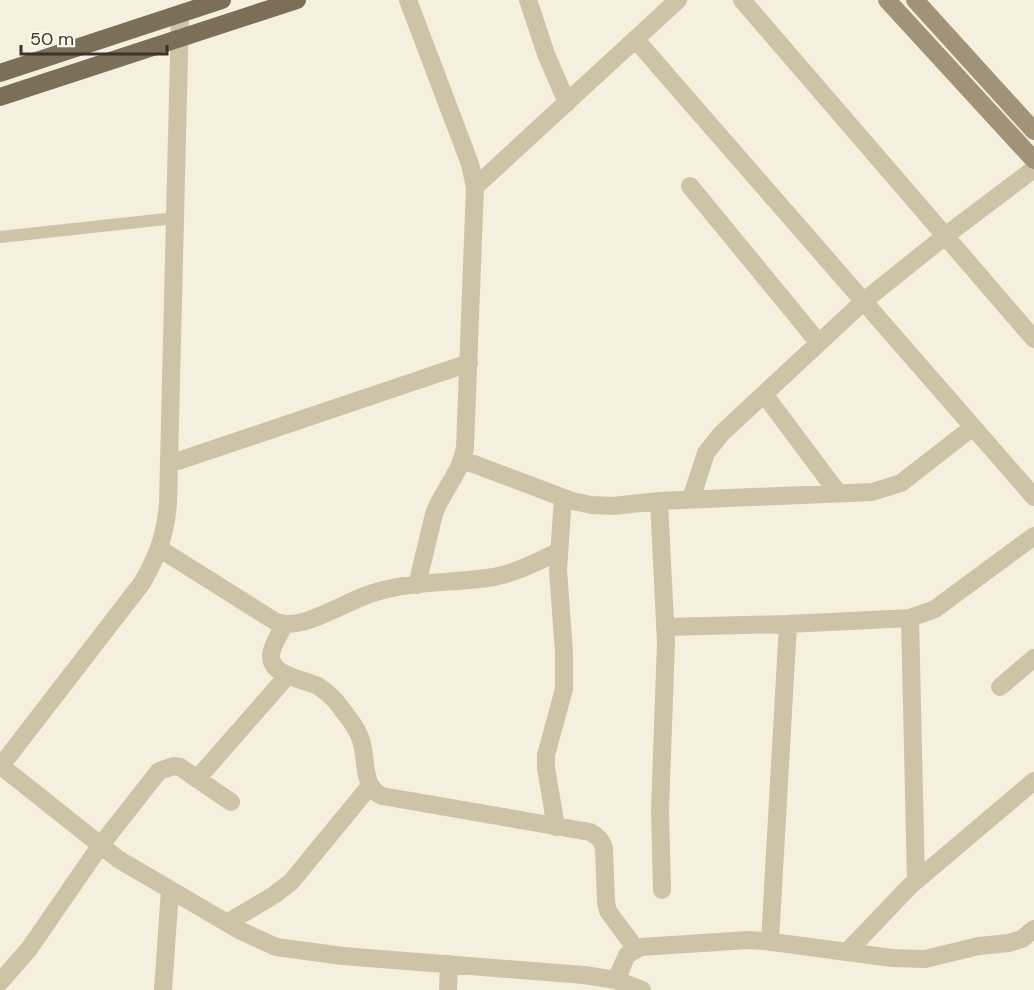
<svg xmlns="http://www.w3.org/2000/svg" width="1034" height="990" font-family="'DM Sans',sans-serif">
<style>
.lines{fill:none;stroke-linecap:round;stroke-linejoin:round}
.lane{stroke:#cdc4a8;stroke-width:12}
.street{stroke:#cdc4a8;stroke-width:18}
.secondary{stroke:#a19379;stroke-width:18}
.primary{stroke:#7c6f59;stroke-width:18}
</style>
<rect width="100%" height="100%" fill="#f4f0dd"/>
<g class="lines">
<!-- lane -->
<path class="lane" d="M 0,237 L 175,218"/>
<!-- street -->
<path class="street" d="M 408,0 L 470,164 L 475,187 L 465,448 C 461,473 442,491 434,514 L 417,585
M 528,0 L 546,54 L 567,103
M 742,0 L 1034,339
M 636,40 L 1034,497
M 690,186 L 819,343
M 475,187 L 678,0
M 764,394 L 838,493
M 463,460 L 572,501 L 592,505 L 613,506 L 659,501 L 872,492 L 901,483 L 973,427
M 169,464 L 469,363
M 691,499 L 706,453 L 721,434 L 864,301 L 945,236 L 1034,169
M 659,501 L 666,642 L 660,810 L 662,890
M 160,549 L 276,622 C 300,631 339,606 362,597 C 403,580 451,584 494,577 C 516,573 538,561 558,552
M 910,618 L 916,881
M 284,625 C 280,634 272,645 271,655 C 270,676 303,679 318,686 C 327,692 335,699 341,708 C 347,716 355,725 359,735 C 369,755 359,785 382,796 L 590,832 C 598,836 602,840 604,848 L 606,902 L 608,911 L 636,949
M 665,627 L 788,624 L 910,618 L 935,609 L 1034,536
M 1000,687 L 1034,658
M 1,766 L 118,859 L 239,930 L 276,947 L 343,956 L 584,975 L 616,980 L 642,990
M 0,767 L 142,583 C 158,555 165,536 168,504 L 180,14
M 197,779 L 288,675
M 556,827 L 546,768 L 546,755 L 564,689 L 564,653 L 558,570 L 563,498
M 227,923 L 274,895 L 291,882 L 369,787
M 770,941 L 788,624
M 847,952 L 910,886 L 1034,781
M 616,980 L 627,955 L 641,947 L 748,940 L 765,941 L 892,958 L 925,959 L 979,946 L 1009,943 L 1022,939 L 1034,929
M 0,982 L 29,949 L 100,846 L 159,771 L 174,766 L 180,767 L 231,802
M 163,990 L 170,890
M 448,990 L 449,964"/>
<!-- secondary -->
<path class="secondary" d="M 887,0 L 1034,160
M 915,0 L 1034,131"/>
<!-- primary -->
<path class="primary" d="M 0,73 L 222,0
M 0,97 L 297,0"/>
</g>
<!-- scale -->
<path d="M21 45v9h146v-9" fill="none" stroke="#393329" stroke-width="3"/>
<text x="30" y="45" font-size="18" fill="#393329" stroke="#fbf8ea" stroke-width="4.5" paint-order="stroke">50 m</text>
</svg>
